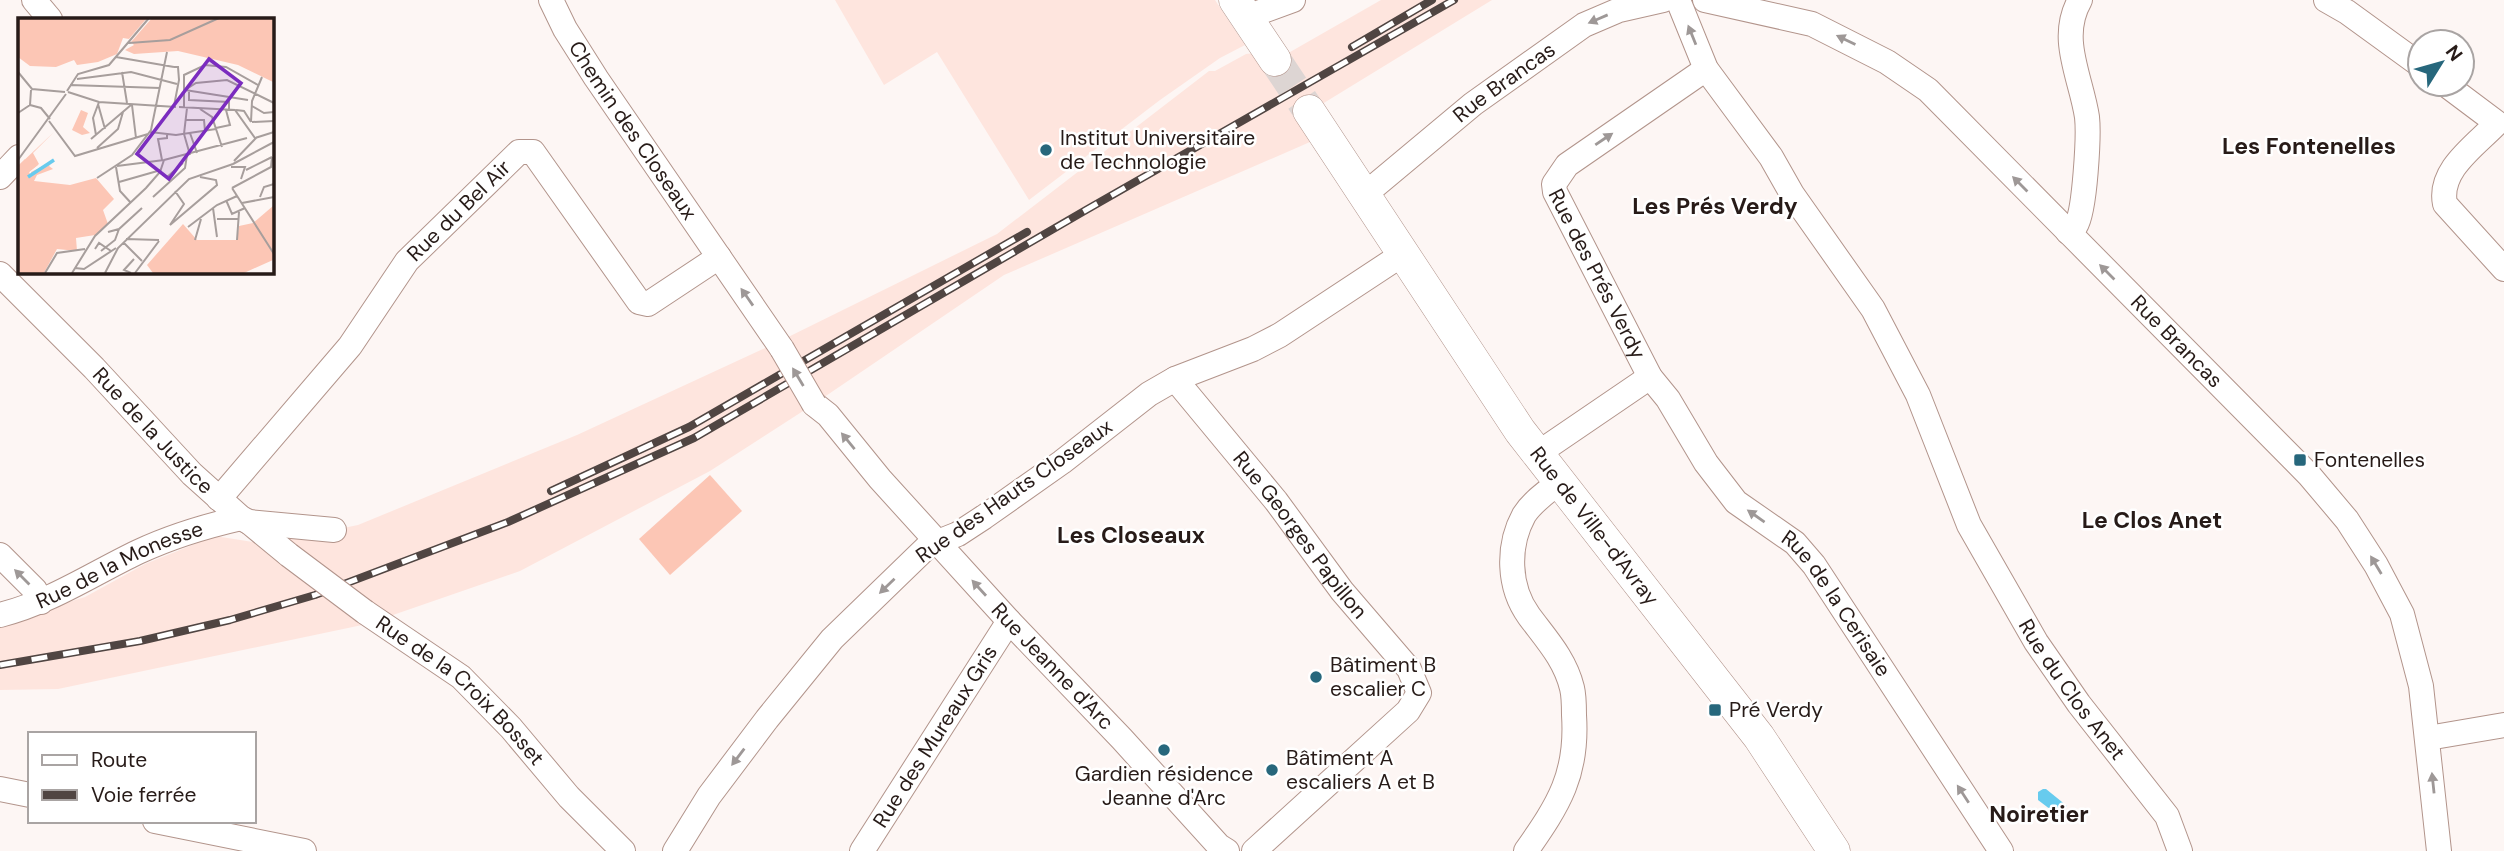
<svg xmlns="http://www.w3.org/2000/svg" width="2504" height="851" font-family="'DM Sans',sans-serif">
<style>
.built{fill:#fee5de}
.pitch{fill:#fcc6b5}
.water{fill:#67cbee}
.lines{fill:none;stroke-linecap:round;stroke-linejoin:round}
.major-tunnel{stroke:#ddd5d3;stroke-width:32;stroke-dasharray:32 16;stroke-linecap:butt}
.minor-casing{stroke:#b2948b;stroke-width:26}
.major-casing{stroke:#b2948b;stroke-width:33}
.minor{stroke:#fff;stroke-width:24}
.major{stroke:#fff;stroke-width:32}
.rail-casing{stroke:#504542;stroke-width:8}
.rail{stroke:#fff;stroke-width:5;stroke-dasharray:16;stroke-linecap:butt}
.minor-bridge-casing{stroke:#b2948b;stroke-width:26;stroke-linecap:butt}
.minor-bridge{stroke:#fff;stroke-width:24}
.oneway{fill:#9e9897}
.poi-dot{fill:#27677c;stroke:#fff;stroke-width:2.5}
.labels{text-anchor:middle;stroke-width:5;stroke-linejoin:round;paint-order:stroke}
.street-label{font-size:21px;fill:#271b18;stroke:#fff}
.poi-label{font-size:21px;fill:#271b18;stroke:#fff;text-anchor:start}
.neighbourhood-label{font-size:23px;font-weight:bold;fill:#271b18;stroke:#fff}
.inset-river{fill:none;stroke:#67cbee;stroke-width:3.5}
.inset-road{fill:none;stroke:#a79e9c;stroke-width:2}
.view{fill:#7b2cbf;fill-opacity:0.15;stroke:#7b2cbf;stroke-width:3.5}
.inset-edge{fill:none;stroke:#271b18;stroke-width:3.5}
</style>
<rect width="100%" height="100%" fill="#fdf6f4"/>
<!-- built -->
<path class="built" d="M 835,0 L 1215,0 L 1245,45 L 1220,58 L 1160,100 L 1029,200 L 937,52 L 884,85 Z
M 1381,0 L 1492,0 L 1296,120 L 1310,142 L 1004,275 L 814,404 L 710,471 L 520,571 L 367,624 L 58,689 L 0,690 L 0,623 L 85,597 L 145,564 L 215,536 L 266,544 L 358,525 L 577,435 L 776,343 L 997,234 L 1209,71 L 1215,71 L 1246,54 L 1254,53 L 1264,67 Z"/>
<!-- pitch -->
<path class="pitch" d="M 710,475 L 742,511 L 670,575 L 639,539 Z"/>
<!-- water -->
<path class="water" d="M 2043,789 L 2046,789 L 2067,806 L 2059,816 L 2038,800 L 2038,792 Z"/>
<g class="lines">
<!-- major-tunnel -->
<path class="major-tunnel" d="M 1275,60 L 1309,111"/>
<defs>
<g id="minor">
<path d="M 34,0 L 50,19"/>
<path id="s1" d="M 551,0 L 565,29 L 596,78 L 782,349"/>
<path id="s2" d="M 1678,0 L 1706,69 L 1771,157 L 1792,194 L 1873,309 L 1918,395 L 1969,525 L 2036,642 L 2079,704 L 2167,816 L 2180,851"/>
<path id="s3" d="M 1705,0 L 1812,24 L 1887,62 L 1928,90 L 2309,475 L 2347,520 L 2376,565 L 2402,614 L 2421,686 L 2439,851"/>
<path d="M 2326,0 L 2347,12 L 2420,65"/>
<path d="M 1247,17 L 1293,0"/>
<path id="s4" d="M 1706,69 L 1567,165 L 1554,184 L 1555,192 L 1650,377 L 1668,399 L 1706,463 L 1736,502 L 1795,543 L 1814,565 L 2001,851"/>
<path d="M 2445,84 L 2497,123 C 2475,146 2438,170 2445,204 L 2504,269"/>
<path d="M 0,177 L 19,157"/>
<path id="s5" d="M 1364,195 L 1473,104 L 1584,25 L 1619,10 L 1663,0"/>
<path d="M 2068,232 C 2070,230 2074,228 2076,225 C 2085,211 2089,135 2087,117 C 2081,77 2058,38 2080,0"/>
<path id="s6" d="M 0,274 L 94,368 L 192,474 L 241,518 L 249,522 L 334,530"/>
<path id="s7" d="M 1175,379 L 1276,501 L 1342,591 L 1409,669 L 1419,693 L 1408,711 L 1254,851"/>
<path id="s8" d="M 814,404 L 828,415 L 880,479 L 1009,621 L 1122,739 L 1219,846 L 1227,851"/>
<path d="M 1537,454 L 1650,377"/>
<path id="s9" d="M 219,499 L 350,346 L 407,261 L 519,152 L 533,152 L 639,302 L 648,304 L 719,257"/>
<path d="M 249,522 L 289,555"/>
<path d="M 0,555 L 35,590 L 41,602"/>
<path id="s10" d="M 365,612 L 461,677 L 511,728 L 569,797 L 623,851"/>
<path id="s11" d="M 0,615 C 51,602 92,574 138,552 C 170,537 206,526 241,518"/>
<path d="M 2428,738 L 2504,725"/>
<path d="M 0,789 L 30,795"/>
<path d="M 155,821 L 304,851"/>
<path d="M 675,851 L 709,796 L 767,719 L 832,639 L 928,546 L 958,534 L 984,517 L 1062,462 L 1149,394 L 1175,379 L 1253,349 L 1280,335 L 1403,254"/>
<path id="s12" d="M 862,851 L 1009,621"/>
<path d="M 1526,851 C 1559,804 1578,774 1574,715 C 1574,706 1574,696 1572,688 C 1565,659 1546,639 1529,616 C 1508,587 1507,546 1524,515 C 1532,502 1547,492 1559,482"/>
</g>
<g id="major">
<path d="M 1235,0 L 1275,60"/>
<path id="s13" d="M 1309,111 L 1520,431 L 1759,737 L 1834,851"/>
</g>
</defs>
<!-- minor casing -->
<use href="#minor" class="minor-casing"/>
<!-- major casing -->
<use href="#major" class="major-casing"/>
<!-- minor -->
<use href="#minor" class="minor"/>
<!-- major -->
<use href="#major" class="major"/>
<defs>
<path id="rail" d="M 1352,47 L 1432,0
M 551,491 L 689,427 L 1027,232
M 0,665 L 140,641 L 230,620 L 315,595 L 508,522 L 694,438 L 1086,210 L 1454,0"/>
</defs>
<!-- rail casing -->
<use href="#rail" class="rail-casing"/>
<!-- rail -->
<use href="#rail" class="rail"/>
<defs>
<path id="minor-bridge" d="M 782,349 L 814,404
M 289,555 L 365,612"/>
</defs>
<!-- minor-bridge casing -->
<use href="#minor-bridge" class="minor-bridge-casing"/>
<!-- minor-bridge -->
<use href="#minor-bridge" class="minor-bridge"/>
</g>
<!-- one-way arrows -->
<defs><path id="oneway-solid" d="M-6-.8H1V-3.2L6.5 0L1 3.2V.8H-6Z" transform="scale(1.75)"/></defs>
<g class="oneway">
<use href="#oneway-solid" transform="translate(1598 19) rotate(157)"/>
<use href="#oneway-solid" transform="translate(1692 35) rotate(-112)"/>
<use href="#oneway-solid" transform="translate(1846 40) rotate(-154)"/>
<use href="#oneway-solid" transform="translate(1604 139) rotate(-34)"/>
<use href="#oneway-solid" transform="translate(2020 184) rotate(-135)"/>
<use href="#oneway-solid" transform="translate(2107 272) rotate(-135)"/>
<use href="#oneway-solid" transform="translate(747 297) rotate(-125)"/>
<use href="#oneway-solid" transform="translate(798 377) rotate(-121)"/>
<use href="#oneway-solid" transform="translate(848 441) rotate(-129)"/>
<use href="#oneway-solid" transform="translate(1756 516) rotate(-145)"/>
<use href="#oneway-solid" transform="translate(2376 565) rotate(-121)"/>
<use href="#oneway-solid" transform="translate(22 577) rotate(-135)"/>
<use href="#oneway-solid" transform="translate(887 586) rotate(136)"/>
<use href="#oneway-solid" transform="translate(979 588) rotate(-132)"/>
<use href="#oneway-solid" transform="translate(738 757) rotate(127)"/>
<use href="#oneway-solid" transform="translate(2433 783) rotate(-96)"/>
<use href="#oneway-solid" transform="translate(1963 794) rotate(-123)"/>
</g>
<!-- markers -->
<g class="poi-dot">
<circle cx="1046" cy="150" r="7"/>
<rect x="2293" y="453" width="14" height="14" rx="3.5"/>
<circle cx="1316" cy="677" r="7"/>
<rect x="1708" y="703" width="14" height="14" rx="3.5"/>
<circle cx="1164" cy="750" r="7"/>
<circle cx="1272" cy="770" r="7"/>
</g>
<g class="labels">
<!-- street labels -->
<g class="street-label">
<text dy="7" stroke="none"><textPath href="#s5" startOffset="180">Rue Brancas</textPath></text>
<text dy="7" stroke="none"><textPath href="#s1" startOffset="154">Chemin des Closeaux</textPath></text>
<text dy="7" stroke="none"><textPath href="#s9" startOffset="376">Rue du Bel Air</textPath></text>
<text dy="7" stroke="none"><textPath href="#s4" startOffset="292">Rue des Prés Verdy</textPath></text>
<text dy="7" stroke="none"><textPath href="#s3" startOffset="597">Rue Brancas</textPath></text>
<text dy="7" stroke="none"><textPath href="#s6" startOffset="219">Rue de la Justice</textPath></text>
<text transform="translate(1014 491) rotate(-35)" y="7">Rue des Hauts Closeaux</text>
<text dy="7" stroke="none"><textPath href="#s13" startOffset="504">Rue de Ville-d'Avray</textPath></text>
<text dy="7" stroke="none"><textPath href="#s7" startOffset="200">Rue Georges Papillon</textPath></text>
<text dy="7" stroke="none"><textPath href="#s11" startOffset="130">Rue de la Monesse</textPath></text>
<text dy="7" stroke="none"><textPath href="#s4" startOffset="705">Rue de la Cerisaie</textPath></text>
<text dy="7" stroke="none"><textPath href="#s8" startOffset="355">Rue Jeanne d'Arc</textPath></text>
<text dy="7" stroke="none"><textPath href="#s2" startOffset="798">Rue du Clos Anet</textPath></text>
<text dy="7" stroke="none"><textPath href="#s10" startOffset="124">Rue de la Croix Bosset</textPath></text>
<text dy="7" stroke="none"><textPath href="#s12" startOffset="136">Rue des Mureaux Gris</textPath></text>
</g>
<!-- poi labels -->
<g class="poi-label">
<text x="1060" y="145">Institut Universitaire<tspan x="1060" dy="24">de Technologie</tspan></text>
<text x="2314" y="467">Fontenelles</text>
<text x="1330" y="672">Bâtiment B<tspan x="1330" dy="24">escalier C</tspan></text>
<text x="1729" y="717">Pré Verdy</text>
<text x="1286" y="765">Bâtiment A<tspan x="1286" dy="24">escaliers A et B</tspan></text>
<text x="1164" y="781" text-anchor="middle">Gardien résidence<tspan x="1164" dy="24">Jeanne d'Arc</tspan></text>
</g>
<!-- neighbourhood labels -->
<g class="neighbourhood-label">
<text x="2309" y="154">Les Fontenelles</text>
<text x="1715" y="214">Les Prés Verdy</text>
<text x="2152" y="528">Le Clos Anet</text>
<text x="1131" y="543">Les Closeaux</text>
<text x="2039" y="822">Noiretier</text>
</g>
</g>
<!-- overview -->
<g transform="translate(18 18)">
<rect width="256" height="256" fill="#fdf6f4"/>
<path d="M 7,141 L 9,148 L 20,147 L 11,154 L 13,159 L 13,154 L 35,143 L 31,148 L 35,151 L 19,157 L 16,163 L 52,167 L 78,160 L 96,181 L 85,192 L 90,206 L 77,217 L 58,220 L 59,233 L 39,231 L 26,255 L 0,255 L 0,148 ZM 255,188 L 255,242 L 226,255 L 135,255 L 129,247 L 165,206 L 179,222 L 219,222 L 221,208 L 235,205 Z" fill="#fcc6b5"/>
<path d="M 0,0 L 129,0 L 111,21 L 105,20 L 99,36 L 80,44 L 59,47 L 56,42 L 38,49 L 12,48 L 0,39 ZM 134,0 L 255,0 L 255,64 L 220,47 L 160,33 L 116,36 L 107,32 L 116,27 L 113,24 ZM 36,114 L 15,135 L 21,146 L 11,154 L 14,166 L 0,173 L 0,148 Z" fill="#fcc6b5"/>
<path d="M 63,92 L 70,95 L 65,109 L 72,115 L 64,117 L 54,112 Z" fill="#fcc6b5"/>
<path class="inset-river" d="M 10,159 L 36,142"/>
<path class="inset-road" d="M 111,25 L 152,22 L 201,0M 98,39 L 156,49M 0,54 L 14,71 L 47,74M 104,54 L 109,85M 59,61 L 113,54 L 159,66M 52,67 L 142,70M 167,72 L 178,65 L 209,62 L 256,85M 167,72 L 230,82M 49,73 L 60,56 L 91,47 L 131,0M 171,73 L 171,82 L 211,84 L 211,91M 50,74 L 81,84 L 158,89M 80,86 L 87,111M 12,87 L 23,90 L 32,101M 114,87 L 118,120M 156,88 L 161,62 L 160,49 L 156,49M 234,88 L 246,95 L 256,94M 161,89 L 217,92 L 237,120 L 256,114M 166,90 L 166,57 L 187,47 L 208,49 L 240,67M 169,90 L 166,116 L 172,137M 182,91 L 194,99 L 204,129M 218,92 L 226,93 L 233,104M 0,95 L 12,87 L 13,72M 167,102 L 186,102 L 187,113M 31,103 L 57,138 L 130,116M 233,104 L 234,83 L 244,59M 234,104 L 256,103M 198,110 L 212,107 L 208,92M 132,114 L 158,117 L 198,111M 172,115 L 179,135M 78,117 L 75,100 L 81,84M 73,121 L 113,87M 79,130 L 100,111 L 105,94M 0,142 L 48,76M 144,142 L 140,121 L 149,120 L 149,116M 146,142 L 229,120M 216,143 L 239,119M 215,146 L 256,124M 99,148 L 146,142M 98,149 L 102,173 L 113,185M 213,149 L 227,149 L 223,161M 228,152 L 254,139M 79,160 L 114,137 L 133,112 L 149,34M 148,160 L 165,145M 101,164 L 143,152M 214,170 L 256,236M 214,170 L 253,149 L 254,139M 157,173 L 166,186 L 152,207 L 199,167 L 198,162 L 182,159M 135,179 L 167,150 L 169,137M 242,179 L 246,169 L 256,166M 208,182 L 214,196 L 227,190M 224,185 L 256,179M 195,190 L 199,219M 199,201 L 221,201M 170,209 L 199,187 L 219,178M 90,214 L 101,211 L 124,190M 108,221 L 141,222M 177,222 L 183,201M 219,222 L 221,194M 106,225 L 124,243M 77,231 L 81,225 L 93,233M 83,233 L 97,222 L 101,211M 57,250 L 66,251 L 98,230M 27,255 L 39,235 L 67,231M 54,255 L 77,218 L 128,170 L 142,154 L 146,142M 87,255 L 100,230 L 171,161 L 215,146M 113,255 L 106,252 L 116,241M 117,255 L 141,223"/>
<path class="view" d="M 191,41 L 223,65 L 151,161 L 119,136 Z"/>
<rect width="256" height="256" class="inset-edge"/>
</g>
<!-- legend -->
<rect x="28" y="732" width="228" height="91" fill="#ffffff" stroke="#a9a4a3" stroke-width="2"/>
<rect x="42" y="755" width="35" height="10" fill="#ffffff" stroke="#a9a4a3" stroke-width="2"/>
<text x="91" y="767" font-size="21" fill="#271b18">Route</text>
<rect x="42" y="790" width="35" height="10" fill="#504542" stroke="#a9a4a3" stroke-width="2"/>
<text x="91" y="802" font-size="21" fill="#271b18">Voie ferrée</text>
<!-- north arrow -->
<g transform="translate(2441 63) rotate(53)"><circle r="33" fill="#ffffff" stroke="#a9a4a3" stroke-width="2"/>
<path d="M0-5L12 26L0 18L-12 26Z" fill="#27677c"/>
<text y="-10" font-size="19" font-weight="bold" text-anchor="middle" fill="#271b18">N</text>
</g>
</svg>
